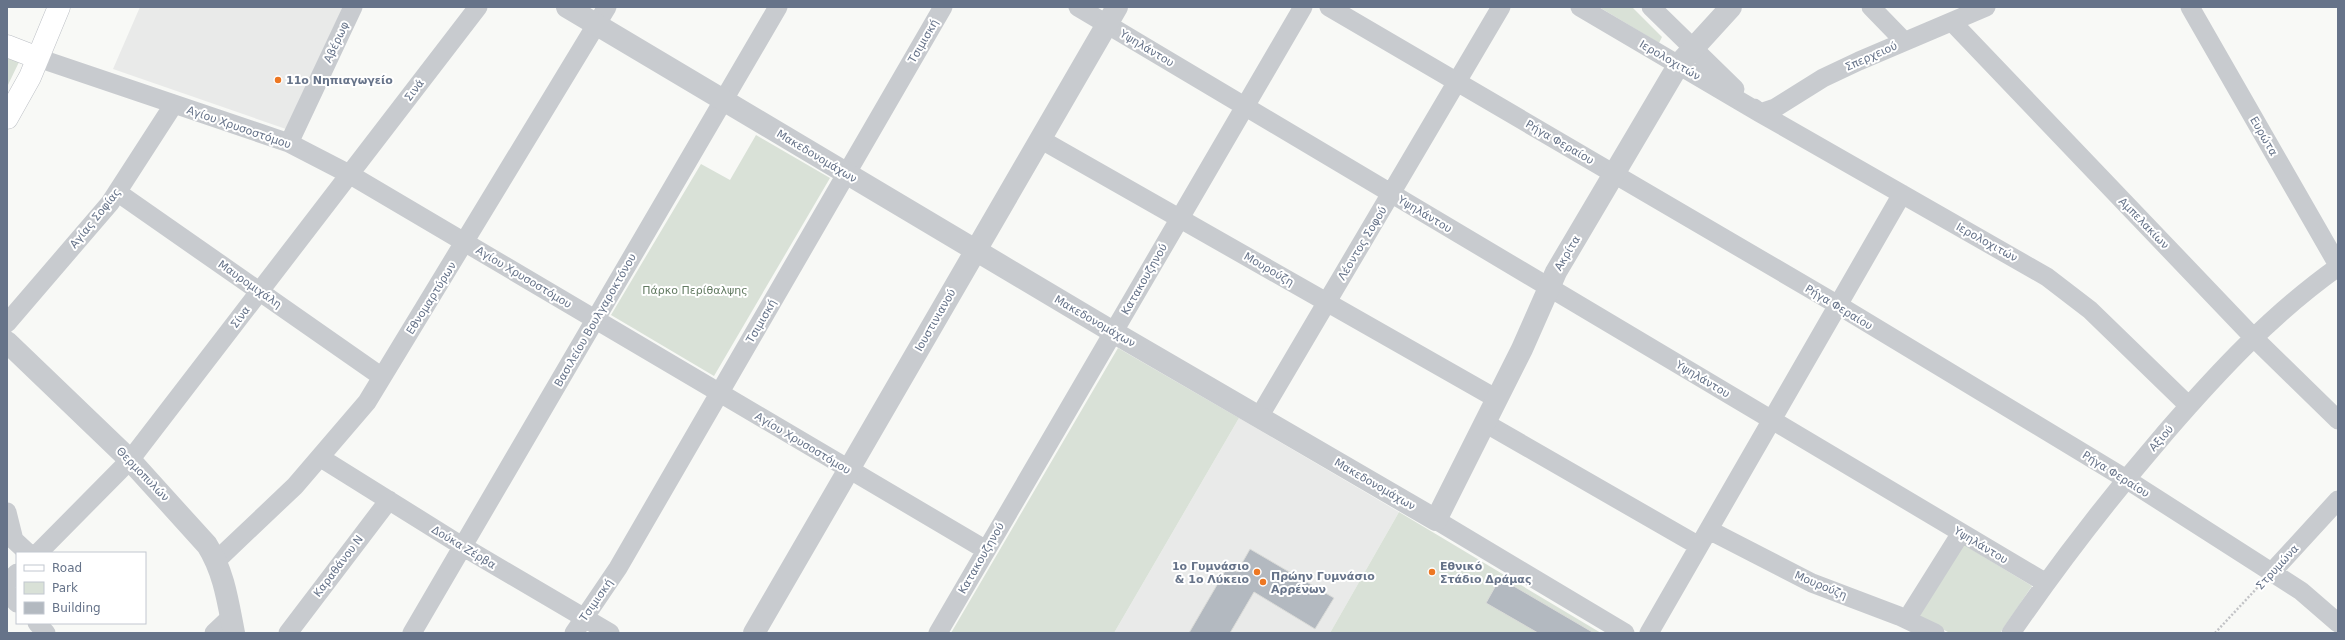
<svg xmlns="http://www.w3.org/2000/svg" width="2345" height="640" font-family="'DejaVu Sans',sans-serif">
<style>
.built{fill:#e9eae9}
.green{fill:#d9e1d7}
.building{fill:#b3b9c0;stroke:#dadbd8}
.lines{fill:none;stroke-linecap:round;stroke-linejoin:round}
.secondary-casing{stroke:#bdc0c6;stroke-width:23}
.path{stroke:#c2c3c6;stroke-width:2.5;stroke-dasharray:2 2;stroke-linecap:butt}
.minor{stroke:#c8cbcf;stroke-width:19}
.tertiary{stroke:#c8cbcf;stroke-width:22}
.secondary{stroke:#fff;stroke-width:22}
.poi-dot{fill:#ed7722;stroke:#fff;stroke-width:1.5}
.labels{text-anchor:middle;stroke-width:4;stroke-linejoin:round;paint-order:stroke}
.street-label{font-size:11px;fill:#667389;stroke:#fff}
.poi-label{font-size:11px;font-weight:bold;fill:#667389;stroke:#fff;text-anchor:start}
.park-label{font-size:11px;fill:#627a61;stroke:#fff}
</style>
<rect width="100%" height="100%" fill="#f8f9f6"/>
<!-- built -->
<path class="built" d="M 140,7 L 343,7 L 286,129 L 113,69 Z
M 1239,418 L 1399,512 L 1330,633 L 1114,633 Z"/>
<!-- green -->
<path class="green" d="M 1599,7 L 1632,7 L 1662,37 L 1659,43 Z
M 7,58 L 19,62 L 7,87 Z
M 756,135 L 830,178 L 714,376 L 611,315 L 701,164 L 730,180 Z
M 1118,348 L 1239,418 L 1114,633 L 951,633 Z
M 1399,512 L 1601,633 L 1330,633 Z
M 1961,543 L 2032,586 L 2000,633 L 1950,633 L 1916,616 Z"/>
<!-- building -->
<path class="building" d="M 1250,549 L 1334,598 L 1315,629 L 1254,592 L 1230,633 L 1189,633 L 1228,566 L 1237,572 Z
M 1500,578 L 1594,633 L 1538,633 L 1486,603 Z"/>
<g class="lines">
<defs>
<path id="secondary" d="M 7,46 L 38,58
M 7,118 L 30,77 L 59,7"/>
</defs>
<!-- secondary casing -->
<use href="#secondary" class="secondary-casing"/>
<!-- path -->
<path class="path" d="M 2215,633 L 2258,587"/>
<!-- minor -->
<path class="minor" d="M 1078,7 L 2046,583
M 1329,7 L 1838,305 L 2126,479 L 2301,591 L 2338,623
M 1580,7 L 1760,113 L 2047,277 L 2090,310 L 2189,406
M 1651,7 L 1735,89
M 1871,7 L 1904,41
M 2190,7 L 2338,265
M 1953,23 L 2254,338 L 2338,420
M 38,58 L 289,143 L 349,174 L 986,550
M 1754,108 L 1760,113 L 1775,108 L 1823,78 L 1859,61 L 1986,7
M 1040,139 L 1497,399
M 289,143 L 353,7
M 117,192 L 382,377
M 7,323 L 110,203 L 174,104
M 1259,417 L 1501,7
M 1485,423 L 1699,546
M 321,458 L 462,546 L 610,633
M 7,512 L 14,540 L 28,553
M 1436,520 L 1625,633
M 1709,530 L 1812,583 L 1899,616 L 1935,633
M 38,553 L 130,460 L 478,7
M 217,560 L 295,486 L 367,402 L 607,7
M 2272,572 L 2338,500
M 7,583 L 17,573
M 7,592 L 17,603
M 1907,619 L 1961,533
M 37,623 L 46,633
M 214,633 L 231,617
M 288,633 L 389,500
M 412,633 L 778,7
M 574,633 L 618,568 L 943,7
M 938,633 L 1303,7
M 1649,633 L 1902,194
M 2011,633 C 2059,563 2111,496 2166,432 C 2218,372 2273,313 2338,267"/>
<!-- tertiary -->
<path class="tertiary" d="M 567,7 L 1113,332 L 1436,520 L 1522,349 L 1556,272 L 1679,64 L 1731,7
M 7,342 L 130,460 L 207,545 C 224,572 228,602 234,633
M 754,633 L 1117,7"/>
<!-- secondary -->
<use href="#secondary" class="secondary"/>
</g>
<!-- markers -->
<g class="poi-dot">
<circle cx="278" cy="80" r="4"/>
<circle cx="1257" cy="572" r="4"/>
<circle cx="1432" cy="572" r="4"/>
<circle cx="1263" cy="582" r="4"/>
</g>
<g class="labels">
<!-- street labels -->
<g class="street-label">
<text transform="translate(923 41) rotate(-60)" y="4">Τσιμισκή</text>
<text transform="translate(336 42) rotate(-65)" y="4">Αβέρωφ</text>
<text transform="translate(1147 48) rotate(31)" y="4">Υψηλάντου</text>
<text transform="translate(1871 56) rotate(-24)" y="4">Σπερχειού</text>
<text transform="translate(1670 60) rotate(30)" y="4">Ιερολοχιτών</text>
<text transform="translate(414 90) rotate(-52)" y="4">Σινά</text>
<text transform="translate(239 127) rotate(19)" y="4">Αγίου Χρυσοστόμου</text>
<text transform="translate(2264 136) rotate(60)" y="4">Ευρώτα</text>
<text transform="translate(1560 142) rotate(30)" y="4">Ρήγα Φεραίου</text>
<text transform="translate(817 156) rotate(31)" y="4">Μακεδονομάχων</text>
<text transform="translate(1425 214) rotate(31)" y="4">Υψηλάντου</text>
<text transform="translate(95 218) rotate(-51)" y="4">Αγίας Σοφίας</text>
<text transform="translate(2144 223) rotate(46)" y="4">Αμπελακίων</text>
<text transform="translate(1987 242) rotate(29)" y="4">Ιερολοχιτών</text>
<text transform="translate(1362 243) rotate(-59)" y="4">Λέοντος Σοφού</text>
<text transform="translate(1567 253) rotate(-59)" y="4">Ακρίτα</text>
<text transform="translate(1269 269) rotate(30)" y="4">Μουρούζη</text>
<text transform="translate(524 277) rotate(31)" y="4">Αγίου Χρυσοστόμου</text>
<text transform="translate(1144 279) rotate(-60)" y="4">Κατακουζηνού</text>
<text transform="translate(250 284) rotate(35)" y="4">Μαυρομιχάλη</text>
<text transform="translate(431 298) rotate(-58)" y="4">Εθνομαρτύρων</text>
<text transform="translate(1839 307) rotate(31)" y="4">Ρήγα Φεραίου</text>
<text transform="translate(240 317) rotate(-53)" y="4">Σίνα</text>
<text transform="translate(595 320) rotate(-60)" y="4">Βασιλείου Βουλγαροκτόνου</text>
<text transform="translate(935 320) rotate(-60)" y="4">Ιουστινιανού</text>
<text transform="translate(761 321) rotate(-60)" y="4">Τσιμισκή</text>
<text transform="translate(1095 321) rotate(30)" y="4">Μακεδονομάχων</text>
<text transform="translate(1703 379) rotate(31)" y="4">Υψηλάντου</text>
<text transform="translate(2161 438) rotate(-49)" y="4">Αξιού</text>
<text transform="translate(803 443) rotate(31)" y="4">Αγίου Χρυσοστόμου</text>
<text transform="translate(143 474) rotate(46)" y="4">Θερμοπυλών</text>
<text transform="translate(2116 474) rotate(32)" y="4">Ρήγα Φεραίου</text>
<text transform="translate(1375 484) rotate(30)" y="4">Μακεδονομάχων</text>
<text transform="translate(1981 545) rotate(31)" y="4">Υψηλάντου</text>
<text transform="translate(464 547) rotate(31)" y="4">Δούκα Ζέρβα</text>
<text transform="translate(981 558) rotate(-60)" y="4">Κατακουζηνού</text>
<text transform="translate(338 566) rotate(-53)" y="4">Καραθάνου Ν</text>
<text transform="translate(2277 567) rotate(-47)" y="4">Στρυμώνα</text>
<text transform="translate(1821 585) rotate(23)" y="4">Μουρούζη</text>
<text transform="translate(596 600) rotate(-55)" y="4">Τσιμισκή</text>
</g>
<!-- poi labels -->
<g class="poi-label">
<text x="286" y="84">11ο Νηπιαγωγείο</text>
<text x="1249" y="570" text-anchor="end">1o Γυμνάσιο<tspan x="1249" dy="13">&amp; 1ο Λύκειο</tspan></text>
<text x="1440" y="570">Εθνικό<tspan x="1440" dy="13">Στάδιο Δράμας</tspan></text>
<text x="1271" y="580">Πρώην Γυμνάσιο<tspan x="1271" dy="13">Αρρένων</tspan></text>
</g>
<!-- park labels -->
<g class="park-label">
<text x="695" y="294">Πάρκο Περίθαλψης</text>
</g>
</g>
<!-- border -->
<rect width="2345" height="640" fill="none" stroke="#667389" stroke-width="16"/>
<!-- legend -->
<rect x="16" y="552" width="130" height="72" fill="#ffffff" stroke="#c2c7d0"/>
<rect x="24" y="565" width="20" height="6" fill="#ffffff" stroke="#c2c7d0"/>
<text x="52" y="572" font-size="12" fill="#667389">Road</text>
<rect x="24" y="582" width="20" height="12" fill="#d9e1d7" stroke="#c2c7d0"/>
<text x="52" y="592" font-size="12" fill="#667389">Park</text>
<rect x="24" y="602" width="20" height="12" fill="#b3b9c0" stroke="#c2c7d0"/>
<text x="52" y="612" font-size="12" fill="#667389">Building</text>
</svg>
